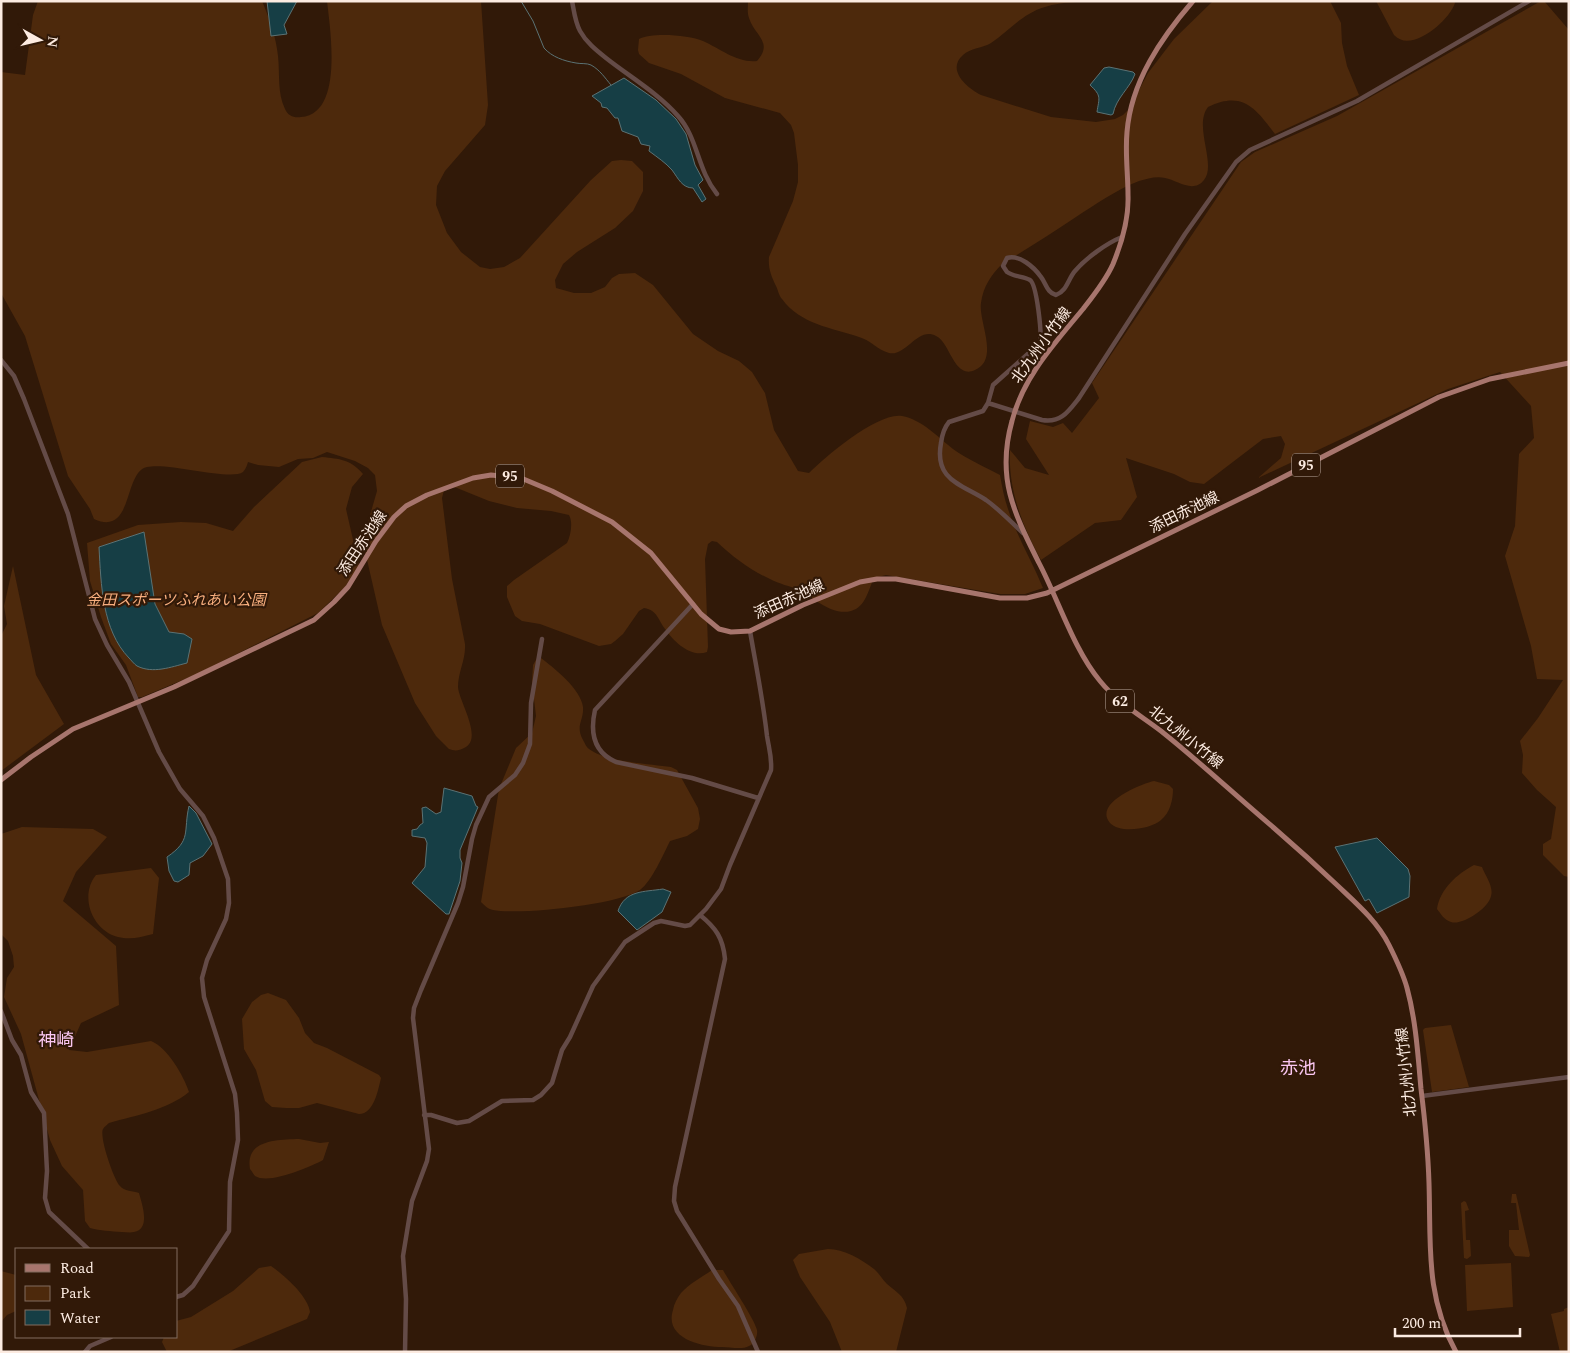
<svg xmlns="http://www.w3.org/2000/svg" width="1570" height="1353" font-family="Spectral,'Noto Sans JP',serif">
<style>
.green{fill:#4d290c}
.water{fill:#163e45;stroke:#5b7274}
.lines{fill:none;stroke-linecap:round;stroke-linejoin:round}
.stream{stroke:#5b7274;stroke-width:1}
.tertiary{stroke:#644b47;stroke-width:4.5}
.primary{stroke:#a7756d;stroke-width:5}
.labels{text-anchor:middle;stroke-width:4.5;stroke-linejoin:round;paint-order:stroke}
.shield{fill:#311908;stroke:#bfaca0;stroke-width:1}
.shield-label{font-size:14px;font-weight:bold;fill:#fcebe1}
.street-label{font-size:15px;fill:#fcebe1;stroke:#311908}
.park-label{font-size:15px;font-style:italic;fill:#f7ae7e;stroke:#311908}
.quarter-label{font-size:18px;fill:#fac6f1;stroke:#311908}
</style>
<rect width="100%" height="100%" fill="#311908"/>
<!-- green -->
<path class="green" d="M 38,1 L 262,1 C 270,20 276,37 278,56 C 280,74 277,93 285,109 C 288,116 294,118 301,117 C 344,114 330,29 327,1 L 481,1 L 488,105 L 485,125 L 445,171 L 437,186 L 436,205 L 447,233 L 461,252 L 480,267 L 490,269 L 504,267 L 520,258 L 591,180 L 612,161 L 621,160 L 632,161 L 643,172 L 643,191 L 633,211 L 615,228 L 577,252 L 563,264 L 555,280 L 556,288 L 574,293 L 591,293 L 605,287 L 612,278 L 619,274 L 635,273 L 653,285 L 693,334 L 718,351 L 739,361 L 752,372 L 765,393 L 774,430 L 798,471 L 809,473 C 826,456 878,412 902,416 C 921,419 939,438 953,449 C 967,459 985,467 1000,475 C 1002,486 1004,498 1008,509 C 1017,537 1032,561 1043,588 L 1025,594 L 1000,594 L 886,575 L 874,578 C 868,590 866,607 851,611 C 832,616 814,598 799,590 C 790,586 779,584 770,579 C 750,570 733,557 717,542 L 712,541 L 708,544 L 705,559 L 708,647 L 707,652 C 691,658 674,642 666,630 C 658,621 658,610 644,608 L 639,611 L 623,634 L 615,641 L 611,644 L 599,646 L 540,624 L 522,621 L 515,616 L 507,597 L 507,586 L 514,580 L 567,543 C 571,535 573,522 569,515 L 551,511 L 517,508 L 489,501 L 457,488 L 453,487 L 444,490 L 442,498 L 452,579 L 465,644 C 466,659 458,672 458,687 C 459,702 484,739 464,748 C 459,751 454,751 449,749 L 436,736 L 415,703 L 382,625 L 365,551 L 366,529 L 377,491 L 375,475 L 368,468 L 355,461 L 327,452 L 313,458 L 298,459 L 279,467 L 258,465 L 248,462 C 247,465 246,469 243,472 C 230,481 169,462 147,467 C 123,472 134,537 94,519 L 90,509 L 68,476 L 25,336 L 1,293 L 1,72 L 25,75 L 33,15 Z
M 748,1 L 1102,1 C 1083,2 1063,1 1045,7 C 1023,13 1009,31 991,43 C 983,48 970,48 963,55 C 946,70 967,88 981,95 L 1051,117 L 1096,122 L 1115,119 L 1123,115 L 1129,109 L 1148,73 L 1174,39 L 1213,1 L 1330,1 L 1341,23 L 1342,43 L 1347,66 L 1359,95 L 1275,134 C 1256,109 1243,90 1208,107 C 1193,126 1217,164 1204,180 C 1193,194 1177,180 1165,178 C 1156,176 1147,179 1139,181 C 1116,190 1096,204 1076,217 C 1052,233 1027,249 1002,264 C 991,275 983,287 981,303 C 978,321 1000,359 975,370 C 954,380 950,342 936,336 C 918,326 906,357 889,353 C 878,350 870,340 859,337 C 832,328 800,324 782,299 C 779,296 778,290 776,286 C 771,276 768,268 769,257 L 793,201 L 798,182 L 798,165 L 794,133 L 791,125 L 780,113 L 725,98 L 681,74 L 649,63 L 639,54 L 638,50 L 639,39 C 652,32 689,35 703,41 C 721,49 737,63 757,61 C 774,42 754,35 749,18 C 747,12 748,7 748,1 Z
M 1376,1 L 1454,1 L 1455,3 C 1449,21 1411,54 1394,35 Z
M 1541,1 L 1544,1 L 1569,30 L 1569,877 L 1564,876 L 1543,855 L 1543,844 L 1551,839 L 1556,807 L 1537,790 L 1522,773 L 1523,755 L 1520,741 L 1538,718 L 1563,680 L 1537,679 L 1531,646 L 1505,556 L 1515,526 L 1519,454 L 1534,438 L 1531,406 L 1500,372 L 1448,389 L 1258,478 L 1281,458 L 1285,444 L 1281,436 L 1263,439 L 1204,484 L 1190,482 L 1174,474 L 1126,458 L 1137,497 L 1121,520 L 1095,523 L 1041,560 C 1022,525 1008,490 1010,450 L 1025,468 L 1049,475 L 1026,439 L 1030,421 L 1053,427 L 1063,423 L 1072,433 L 1099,398 L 1092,383 L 1241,162 L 1255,152 L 1337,116 Z
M 322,457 C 340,459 350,459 363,474 L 352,487 L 346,509 L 359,566 L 345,587 L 318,613 L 197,674 L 142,697 L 138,697 L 126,665 L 111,644 L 101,617 L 90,581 L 87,543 L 138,525 L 181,522 L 206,523 L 233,531 L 254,507 L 302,462 Z
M 13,566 L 36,675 L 64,724 L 1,771 L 1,636 L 7,624 L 4,606 Z
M 537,658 L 541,658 C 554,668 581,689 583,707 C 584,721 575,725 583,740 C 585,743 586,747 589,749 C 606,762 650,764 671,767 L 677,770 L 698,808 L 700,819 L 698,829 L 687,836 L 670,841 C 663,855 652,881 640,890 C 617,905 521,915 493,910 C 488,909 485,906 481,902 L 499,789 L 516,748 L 532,733 L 536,716 L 532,682 L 533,665 Z
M 1154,781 L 1169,785 L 1173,789 C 1173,800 1170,813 1161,820 C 1151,829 1120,834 1110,823 C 1093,803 1141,784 1154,781 Z
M 22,827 L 93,829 L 107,837 L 76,872 L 63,901 L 116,946 L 119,1005 L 81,1023 L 69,1050 L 87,1052 L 151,1041 C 167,1047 184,1076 189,1092 C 167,1110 137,1115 109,1123 C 107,1125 105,1126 103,1129 C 99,1137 114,1180 120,1186 C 124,1191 133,1191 139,1193 C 142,1204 151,1229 134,1232 C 130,1233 126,1232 122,1232 C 110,1231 101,1231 90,1228 L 85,1221 L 83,1190 L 62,1166 L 50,1140 L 21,1034 L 4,997 L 7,978 L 14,967 L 13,956 L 8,941 L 1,934 L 1,834 Z
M 1474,865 L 1482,867 C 1485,875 1494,887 1491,896 C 1489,908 1462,926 1451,922 C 1444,920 1441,914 1437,909 C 1440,889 1457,874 1474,865 Z
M 151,868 L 159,878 L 153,934 C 141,937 131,940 118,937 C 92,930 79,896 96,875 Z
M 268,993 L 286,1000 L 299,1018 L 305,1033 L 314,1043 L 327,1048 L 379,1075 L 381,1078 C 378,1090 374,1114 359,1114 L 317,1103 L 299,1108 L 286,1108 L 272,1107 L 265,1101 L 256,1070 L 244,1049 L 242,1019 L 252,1002 L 261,995 Z
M 1451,1025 L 1469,1087 L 1432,1092 L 1423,1030 L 1425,1028 Z
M 299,1139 L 320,1143 L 329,1142 L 323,1160 C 310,1167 269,1185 255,1176 C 253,1174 252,1171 250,1169 C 245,1139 278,1140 299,1139 Z
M 1512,1194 L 1516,1194 L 1530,1255 L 1529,1257 L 1515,1256 L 1509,1246 L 1509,1230 L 1519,1230 L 1516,1203 L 1511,1203 Z
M 1464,1201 L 1466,1202 L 1469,1210 L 1465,1211 L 1466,1240 L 1470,1240 L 1471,1256 L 1467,1259 L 1464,1258 L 1461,1203 Z
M 828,1249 C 844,1249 861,1259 874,1269 C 879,1273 882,1279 887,1284 C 896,1292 904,1295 907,1308 L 896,1352 L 842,1352 L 830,1322 L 800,1277 L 793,1260 L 799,1254 Z
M 1511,1263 L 1513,1307 L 1467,1311 L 1465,1265 Z
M 271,1266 C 284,1275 308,1296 310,1312 L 307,1319 L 227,1352 L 167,1352 L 162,1342 L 164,1337 L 176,1337 L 176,1321 L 191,1317 L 233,1291 L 259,1268 Z
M 712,1270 L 723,1270 C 730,1283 754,1318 757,1330 C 758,1336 754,1344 749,1346 C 742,1350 730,1347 722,1347 C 701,1347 664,1338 673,1310 C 674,1304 677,1298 681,1293 C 689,1284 702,1277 712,1270 Z
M 1,1271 L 16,1275 L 16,1311 L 7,1315 L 1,1322 Z
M 1569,1307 L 1569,1352 L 1560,1352 L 1551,1314 L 1564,1311 L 1564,1309 Z"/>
<!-- water -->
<path class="water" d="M 267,1 L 297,1 L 284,25 L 287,34 L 271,36 Z
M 1109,67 L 1133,72 L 1135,74 C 1130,88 1116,98 1113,114 L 1111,115 L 1097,112 C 1099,98 1102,96 1090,85 L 1104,68 Z
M 624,78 L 656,100 L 676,119 L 686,134 L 695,165 L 703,180 L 698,185 L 706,199 L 702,202 L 693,188 C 682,188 678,178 672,170 C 666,163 657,157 649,151 L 650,146 L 641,144 L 638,137 L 622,131 L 618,118 L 615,118 L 607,108 L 602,107 L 601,103 L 592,96 Z
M 144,532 L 155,604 L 169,632 L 184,634 L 192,639 L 187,663 C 171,667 153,674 137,666 C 134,664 131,660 129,658 C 102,630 101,584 99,547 Z
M 444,788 L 472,796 L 476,806 L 478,807 L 460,850 L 460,858 L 462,863 L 460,881 L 449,914 L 446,914 L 412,883 L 425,867 L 427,843 L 425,838 L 412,836 L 412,830 L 417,829 L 420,825 L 423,823 L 422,808 L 426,807 L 436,814 L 441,812 Z
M 189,806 L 196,813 L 212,844 L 203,856 L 190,863 L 189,875 L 178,882 L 174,881 L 169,871 L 167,857 C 192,840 183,832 189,806 Z
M 1377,838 L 1408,869 L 1410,876 L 1409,897 L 1377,913 L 1369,899 L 1365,901 L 1335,847 Z
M 663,889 L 671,892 L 662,912 L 637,930 L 618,911 C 625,890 644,892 663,889 Z"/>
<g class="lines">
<!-- stream -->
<path class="stream" d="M 521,1 L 533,21 L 544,48 C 552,57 564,61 576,63 C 581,64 587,63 591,65 C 600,70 605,78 611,85"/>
<!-- tertiary -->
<path class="tertiary" d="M 572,1 C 574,11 575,22 580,31 C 586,42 596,50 606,58 C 630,77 658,93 678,116 C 698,138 697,169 717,194
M 1,360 L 14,376 L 24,399 L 68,514 L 95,619 L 107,645 L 129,682 L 159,752 L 180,789 L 203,816 L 214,838 L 228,879 L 229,903 L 226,919 L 207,960 L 202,978 L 204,997 L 235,1094 L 237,1113 L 238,1140 L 230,1182 L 229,1231 L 193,1286 L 183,1295 L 176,1297
M 988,403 L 1042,420 C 1061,423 1068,412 1079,398 L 1185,234 L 1236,162 L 1250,150 L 1357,101 L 1529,1
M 1023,533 C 1011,522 999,509 986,500 C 961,484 934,480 941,443 C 942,435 944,428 949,422 L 983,411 L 988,403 L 993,385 L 1040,343 C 1042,334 1037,285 1030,280 C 1023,276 1014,277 1007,272 L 1003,266 L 1007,258 C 1019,254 1034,267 1041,277 C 1046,283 1047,293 1056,295 C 1067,291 1068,279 1075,271 C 1086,258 1107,243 1122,237
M 693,604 L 595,710 C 590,732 593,752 616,762 L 692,778 L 758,798
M 700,915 C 716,928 723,938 725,959 L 675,1187 L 674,1201 L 677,1211 L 719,1279 L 738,1306 L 758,1352
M 1,1011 L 12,1040 L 21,1055 L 31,1092 L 44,1113 L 47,1171 L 45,1198 L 49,1212 L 88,1249
M 1422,1096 L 1569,1077
M 424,1115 L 431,1115 L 457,1123 L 469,1121 L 502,1101 L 533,1100 L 541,1095 L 552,1083 L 562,1050 L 570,1037 L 593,986 L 625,942 L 654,923 L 661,921 L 685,926 L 690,925 L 706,909 L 721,889 L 730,865 L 771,770 C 772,757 769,749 767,736 C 763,700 756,666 750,631
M 85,1352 L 90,1346 L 111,1337
M 405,1352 L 406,1299 L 403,1256 L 412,1201 L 427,1161 L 429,1149 L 413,1018 L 414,1008 L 421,990 L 458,903 L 463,887 L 472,839 L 476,825 L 489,797 L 515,775 L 523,763 L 530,744 L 531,703 L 542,639"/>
<!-- primary -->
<path class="primary" d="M 1193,1 C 1161,38 1131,82 1127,132 C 1125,153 1128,174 1128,195 C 1129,219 1122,242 1113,264 C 1106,280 1094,295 1083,309 C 1055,343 1023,377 1012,421 C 996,478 1014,513 1039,563 C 1058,599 1074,650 1100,681 C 1117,702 1140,715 1161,731 C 1200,762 1236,796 1274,828 C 1296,847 1317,866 1338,886 C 1357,904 1377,921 1389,945 C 1396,959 1403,973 1407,988 C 1416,1021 1418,1056 1421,1089 C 1425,1121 1428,1152 1429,1183 C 1431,1245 1425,1295 1456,1352
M 1,780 L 31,757 L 73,729 L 174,687 L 314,620 L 334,602 L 348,587 L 376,541 L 394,517 L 406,506 L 427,495 L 473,478 L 491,475 L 521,478 L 552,491 L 612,522 L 651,553 L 701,614 L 719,629 L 731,632 L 750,631 L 803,605 L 860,582 L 877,579 L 896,579 L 1000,598 L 1027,598 L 1047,593 L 1258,490 L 1439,397 L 1490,379 L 1569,363"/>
</g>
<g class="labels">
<!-- shield labels -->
<g class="shield">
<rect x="1292" y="453.5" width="28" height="23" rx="4"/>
<rect x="496" y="464.5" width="28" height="23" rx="4"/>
<rect x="1106" y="689.5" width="28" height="23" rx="4"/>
</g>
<g class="shield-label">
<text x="1306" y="470">95</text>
<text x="510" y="481">95</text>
<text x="1120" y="706">62</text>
</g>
<!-- street labels -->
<g class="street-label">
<text transform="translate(1041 345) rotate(-54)" y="5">北九州小竹線</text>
<text transform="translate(1184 512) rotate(-26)" y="5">添田赤池線</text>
<text transform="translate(362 543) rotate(-56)" y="5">添田赤池線</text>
<text transform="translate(789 599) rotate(-24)" y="5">添田赤池線</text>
<text transform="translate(1186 737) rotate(39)" y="5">北九州小竹線</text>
<text transform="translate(1406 1072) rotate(-96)" y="5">北九州小竹線</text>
</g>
<!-- park labels -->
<g class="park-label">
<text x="176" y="605">金田スポーツふれあい公園</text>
</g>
<!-- quarter labels -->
<g class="quarter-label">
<text x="56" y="1046">神崎</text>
<text x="1298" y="1074">赤池</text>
</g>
</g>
<!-- border -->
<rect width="1570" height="1353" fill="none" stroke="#fcebe1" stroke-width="5"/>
<!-- legend -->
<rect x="15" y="1248" width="162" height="90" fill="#311908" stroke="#826d5f"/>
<rect x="25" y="1264" width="25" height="8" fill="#a7756d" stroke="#826d5f"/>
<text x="60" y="1273" font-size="15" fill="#fcebe1">Road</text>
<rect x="25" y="1286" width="25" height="15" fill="#4d290c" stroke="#826d5f"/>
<text x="60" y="1298" font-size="15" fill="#fcebe1">Park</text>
<rect x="25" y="1310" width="25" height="15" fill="#163e45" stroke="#826d5f"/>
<text x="60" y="1323" font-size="15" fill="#fcebe1">Water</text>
<!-- north arrow -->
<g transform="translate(40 40) rotate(98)" stroke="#311908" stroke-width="4" paint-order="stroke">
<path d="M0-4L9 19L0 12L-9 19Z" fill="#fcebe1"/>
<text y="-8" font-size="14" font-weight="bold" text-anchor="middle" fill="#fcebe1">N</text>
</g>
<!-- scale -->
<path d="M1395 1328v8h125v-8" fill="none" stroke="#fcebe1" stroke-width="2.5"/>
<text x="1402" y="1328" font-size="15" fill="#fcebe1" stroke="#311908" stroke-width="4" paint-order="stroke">200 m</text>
</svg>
